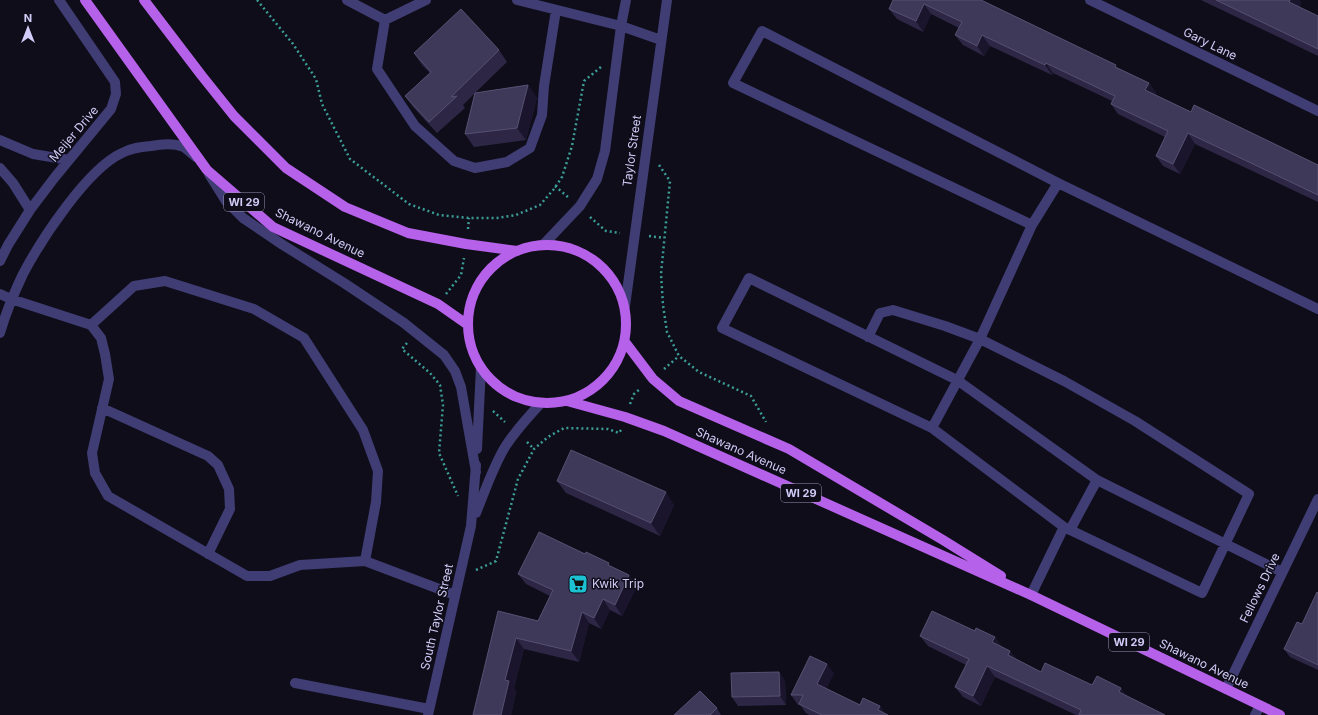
<svg xmlns="http://www.w3.org/2000/svg" width="1318" height="715" font-family="Inter,sans-serif">
<style>
.lines{fill:none;stroke-linecap:round;stroke-linejoin:round}
.path{stroke:#3b9d97;stroke-width:2.5;stroke-dasharray:2 3;stroke-linecap:butt}
.minor{stroke:#3f3d73;stroke-width:10}
.major{stroke:#b661ea;stroke-width:10}
.wall{fill:#2d2745}
.shaded-wall{fill:#1a152c}
.building{fill:#3f3959;stroke:#565072}
.labels{text-anchor:middle;stroke-width:3;stroke-linejoin:round;paint-order:stroke}
.shield{fill:#0f0d19;stroke:#9793b5;stroke-width:1}
.shield-label{font-size:11px;font-weight:bold;fill:#d1ccf8}
.street-label{font-size:12px;fill:#d1ccf8;stroke:#0f0d19}
.poi-label{font-size:12px;fill:#d1ccf8;stroke:#0f0d19;text-anchor:start}
</style>
<rect width="100%" height="100%" fill="#0f0d19"/>
<g class="lines">
<!-- path -->
<path class="path" d="M 257,0 L 293,44 L 316,79 L 322,104 L 350,159 L 409,204 L 439,215 L 469,218 L 497,218 L 516,215 L 540,205 L 554,189 L 562,177 L 572,146 L 584,81 L 601,67
M 659,165 L 670,181 L 661,274 L 663,305 L 667,332 L 679,356 L 699,372 L 751,396 L 766,422
M 555,186 L 569,198
M 590,217 L 606,231 L 620,233
M 468,229 L 469,218
M 649,236 L 664,238
M 446,294 L 461,275 L 464,258
M 407,343 L 402,349 L 430,373 L 440,385 L 443,405 L 439,453 L 458,496
M 664,369 L 679,356
M 630,404 L 634,394 L 641,388
M 493,411 L 505,422
M 527,442 L 534,449
M 476,570 L 496,561 L 518,479 L 534,449 L 548,437 L 564,428 L 608,429 L 619,433 L 621,430"/>
<!-- minor -->
<path class="minor" d="M 347,0 L 385,20 L 426,0
M 517,0 L 621,26 L 661,40
M 1090,0 L 1318,111
M 385,20 L 377,69 L 415,126 L 454,161 L 475,168 L 507,162 L 530,148 L 542,115 L 544,86 L 556,10
M 0,140 L 33,154 L 69,160
M 0,168 L 13,183 L 30,210
M 209,174 L 226,201 L 243,218 L 283,245 L 344,283 L 404,323 L 444,355 L 455,371 L 461,387 L 476,472
M 1058,183 L 1318,309
M 543,245 L 580,206 L 597,179 L 605,151 L 621,26 L 626,0
M 0,261 L 8,245 L 30,210 L 55,177 L 111,109 L 116,94 L 115,82 L 59,0
M 0,294 L 11,299 L 91,325 L 101,338 L 105,354 L 109,379 L 92,453 L 95,473 L 108,496 L 247,576 L 270,576 L 300,565 L 365,561 L 455,595
M 625,306 L 667,0
M 91,325 L 134,286 L 165,281 L 254,309 L 304,338 L 363,430 L 378,471 L 376,502 L 365,561
M 0,333 C 6,312 14,293 23,274 C 41,240 87,169 122,153 C 131,148 141,147 151,146 C 161,144 174,143 184,147 C 188,150 192,154 196,157
M 868,337 L 880,313 L 893,310 L 945,326 L 980,339 L 1064,381 L 1135,421 L 1249,494 L 1202,593 L 1064,527
M 102,408 L 208,456 L 218,465 L 229,489 L 230,509 L 208,554
M 932,428 L 722,328 L 749,278 L 957,380 L 1097,480 L 1282,572
M 477,449 L 481,367
M 476,513 C 485,491 493,467 505,447 C 515,431 528,417 541,403
M 1070,530 L 1097,480
M 1031,595 L 1064,527 L 932,428 L 980,339 L 1032,225 L 1058,183 L 762,31 L 733,83 L 1032,225
M 295,683 L 429,709
M 1226,689 L 1318,499
M 428,715 L 471,526 L 476,465
M 1255,715 L 1260,706"/>
<!-- major -->
<path class="major" d="M 85,0 L 207,170 L 273,227 L 438,304 L 468,325
M 144,0 L 202,76 L 234,116 L 286,168 L 345,207 L 408,233 L 466,244 L 517,251
M468 324a79 79 0 1 1 158 0a79 79 0 1 1-158 0Z
M 625,342 L 653,379 L 679,401 L 789,449 L 943,540 L 1001,576
M 567,401 L 625,417 L 664,431 L 1031,595 L 1280,715"/>
</g>
<!-- wall -->
<path class="wall" d="M 893,0 L 981,0 L 1149,83 L 1156,93 L 1155,95 L 1191,112 L 1318,165 L 1318,202 L 1195,144 L 1180,174 L 1163,166 L 1156,156 L 1165,137 L 1118,114 L 1111,104 L 1112,101 L 1053,73 L 1052,75 L 990,46 L 984,56 L 963,45 L 955,35 L 959,28 L 931,14 L 923,32 L 897,19 L 889,9 Z
M 1201,0 L 1299,0 L 1301,3 L 1299,7 L 1318,16 L 1318,56 Z
M 499,50 L 507,62 L 475,93 L 528,85 L 537,98 L 526,140 L 474,147 L 465,134 L 475,93 L 463,105 L 465,108 L 437,133 L 413,107 L 405,96 L 430,73 L 422,65 L 414,53 Z
M 557,481 L 674,505 L 660,536 L 566,493 Z
M 611,567 L 637,586 L 622,616 L 610,610 L 601,629 L 589,623 L 579,662 L 524,649 L 514,688 L 516,692 L 511,715 L 498,611 L 538,621 L 550,596 L 526,584 L 518,574 Z
M 1318,593 L 1318,670 L 1290,657 L 1284,649 L 1302,624 Z
M 975,631 L 995,637 L 1002,647 L 1010,651 L 1016,659 L 1041,672 L 1092,685 L 1121,688 L 1126,696 L 1165,715 L 1076,715 L 995,677 L 981,706 L 963,697 L 955,687 L 966,665 L 928,646 L 920,636 Z
M 779,672 L 785,681 L 786,705 L 738,706 L 732,697 Z
M 834,673 L 826,689 L 860,705 L 880,706 L 885,714 L 888,715 L 809,715 L 806,713 L 800,705 L 798,705 L 791,695 Z
M 717,708 L 721,715 L 674,715 Z"/>
<!-- shaded-wall -->
<path class="shaded-wall" d="M 1290,0 L 1299,0 L 1301,3 L 1296,13 L 1289,2 Z
M 924,4 L 931,14 L 923,32 L 916,21 Z
M 982,35 L 990,46 L 984,56 L 977,46 Z
M 1046,63 L 1053,73 L 1052,75 L 1045,65 Z
M 1149,83 L 1156,93 L 1153,101 L 1145,90 Z
M 528,85 L 537,98 L 526,140 L 517,128 Z
M 1188,133 L 1195,144 L 1180,174 L 1173,164 Z
M 666,492 L 674,505 L 660,536 L 651,523 Z
M 629,575 L 637,586 L 622,616 L 615,605 Z
M 603,599 L 610,610 L 601,629 L 594,618 Z
M 582,612 L 589,623 L 579,662 L 571,651 Z
M 995,637 L 1002,647 L 992,642 Z
M 516,638 L 524,649 L 514,688 L 516,692 L 511,715 L 501,715 L 505,680 Z
M 1010,651 L 1017,661 L 1008,655 Z
M 827,664 L 834,673 L 824,694 L 817,684 Z
M 987,666 L 995,677 L 981,706 L 973,696 Z
M 779,672 L 785,681 L 786,705 L 780,696 Z
M 1121,688 L 1128,698 L 1119,692 Z
M 880,706 L 886,715 L 878,710 Z"/>
<!-- building -->
<path class="building" d="M 893,0 L 981,0 L 1116,65 L 1115,67 L 1149,83 L 1145,90 L 1191,112 L 1194,105 L 1318,165 L 1318,195 L 1188,133 L 1173,164 L 1156,156 L 1168,131 L 1111,104 L 1115,96 L 1046,63 L 1045,65 L 982,35 L 977,46 L 955,35 L 962,22 L 924,4 L 916,21 L 889,9 Z
M 1216,0 L 1290,0 L 1289,2 L 1318,16 L 1318,49 Z
M 461,9 L 499,50 L 451,97 L 457,96 L 429,122 L 405,96 L 431,72 L 414,53 Z
M 528,85 L 517,128 L 465,134 L 475,93 Z
M 571,450 L 666,492 L 651,523 L 557,481 Z
M 539,532 L 585,554 L 586,552 L 609,563 L 608,565 L 629,575 L 615,605 L 603,599 L 594,618 L 582,612 L 571,651 L 516,638 L 505,680 L 509,681 L 501,715 L 473,715 L 498,611 L 538,621 L 553,590 L 518,574 Z
M 1317,592 L 1318,593 L 1318,665 L 1284,649 L 1297,622 L 1302,624 Z
M 932,611 L 975,631 L 976,628 L 995,637 L 992,642 L 1010,651 L 1008,655 L 1041,672 L 1045,663 L 1092,685 L 1097,676 L 1121,688 L 1119,692 L 1165,715 L 1079,715 L 1081,710 L 987,666 L 973,696 L 955,687 L 969,659 L 920,636 Z
M 810,656 L 827,664 L 817,684 L 860,705 L 863,698 L 880,706 L 878,710 L 888,715 L 822,715 L 799,704 L 803,695 L 791,695 Z
M 779,672 L 780,696 L 732,697 L 731,673 Z
M 700,691 L 717,708 L 710,715 L 674,715 Z"/>
<!-- icons -->
<defs>
<symbol id="supermarket-square" viewBox="-11 -11 22 22"><rect x="-9" y="-9" width="18" height="18" rx="4" fill="#1cc2d4" stroke="#0f0d19"/><path d="M-6-5.5h2.5l.6 2H6L4.5 2H-2.5L-4.4-4H-6ZM-1.5 3.2a1.3 1.3 0 1 0 .1 0ZM3 3.2a1.3 1.3 0 1 0 .1 0Z" fill="#111"/></symbol>
</defs>
<g fill-rule="evenodd">
<use href="#supermarket-square" x="567" y="573" width="22" height="22"/>
</g>
<g class="labels">
<!-- shield labels -->
<g class="shield">
<rect x="224" y="193" width="40" height="18" rx="3"/>
<rect x="781" y="484" width="40" height="18" rx="3"/>
<rect x="1109" y="633" width="40" height="18" rx="3"/>
</g>
<g class="shield-label">
<text x="244" y="206">WI 29</text>
<text x="801" y="497">WI 29</text>
<text x="1129" y="646">WI 29</text>
</g>
<!-- street labels -->
<g class="street-label">
<text transform="translate(1210 44) rotate(26)" y="4">Gary Lane</text>
<text transform="translate(74 134) rotate(-50)" y="4">Meijer Drive</text>
<text transform="translate(632 151) rotate(-82)" y="4">Taylor Street</text>
<text transform="translate(320 233) rotate(26)" y="4">Shawano Avenue</text>
<text transform="translate(741 451) rotate(24)" y="4">Shawano Avenue</text>
<text transform="translate(1260 588) rotate(-64)" y="4">Fellows Drive</text>
<text transform="translate(437 617) rotate(-77)" y="4">South Taylor Street</text>
<text transform="translate(1204 664) rotate(26)" y="4">Shawano Avenue</text>
</g>
<!-- poi labels -->
<g class="poi-label">
<text x="592" y="588">Kwik Trip</text>
</g>
</g>
<!-- north arrow -->
<g transform="translate(28 28)" stroke="#0f0d19" stroke-width="3" paint-order="stroke">
<path d="M0-3L7 15L0 10L-7 15Z" fill="#d1ccf8"/>
<text y="-6" font-size="11" font-weight="bold" text-anchor="middle" fill="#d1ccf8">N</text>
</g>
</svg>
